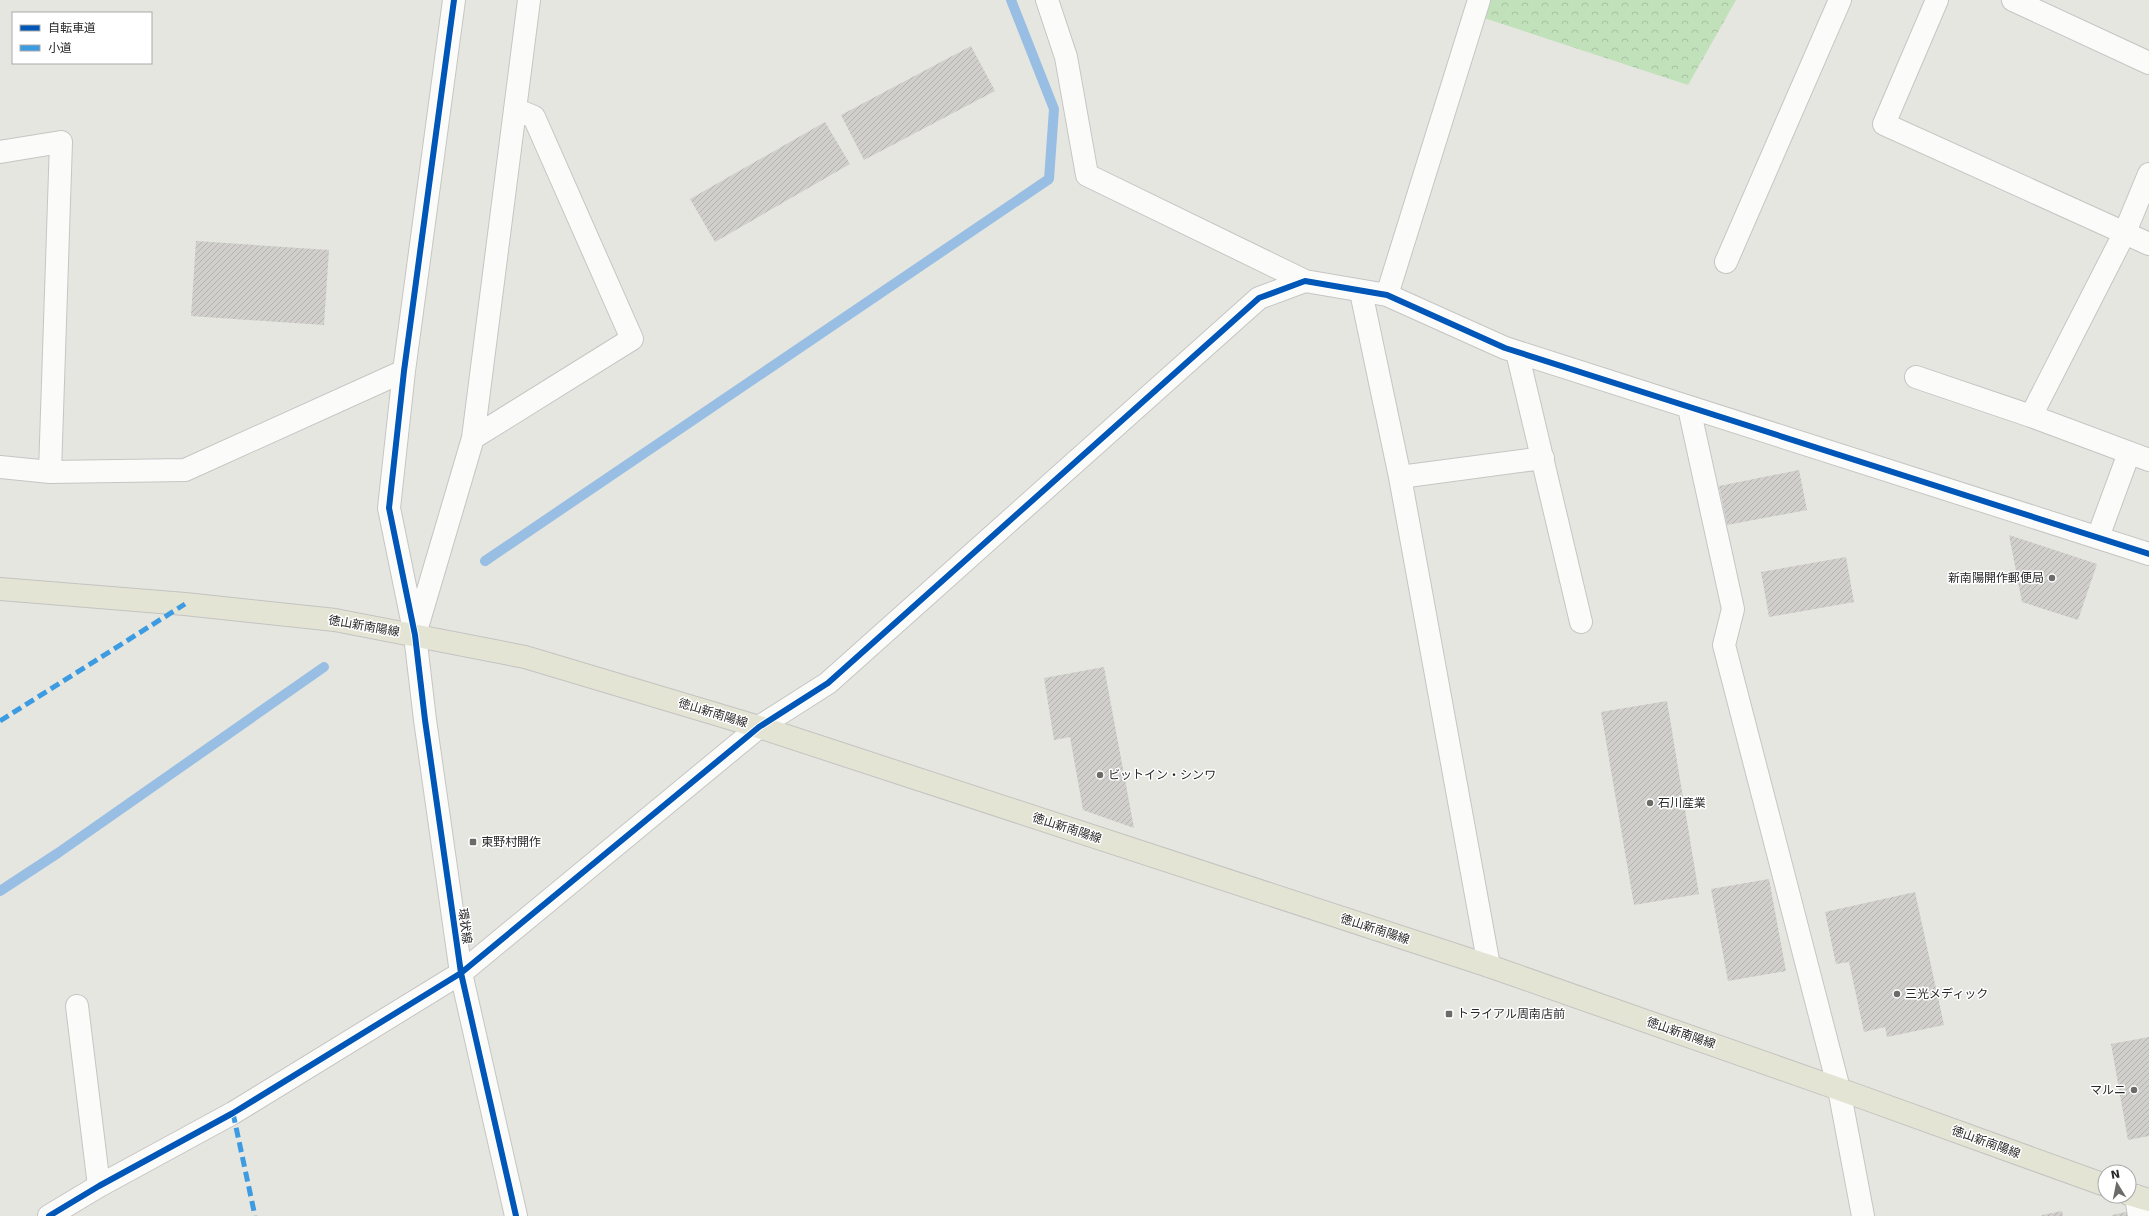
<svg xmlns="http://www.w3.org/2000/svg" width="2149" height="1216" font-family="'DejaVu Sans','Noto Sans JP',sans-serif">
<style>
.forest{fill:url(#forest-crowns)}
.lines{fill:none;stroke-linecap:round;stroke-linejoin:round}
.stream{stroke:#99bee3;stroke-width:10}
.building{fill:url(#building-hatch)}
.minor-casing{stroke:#c5c5c5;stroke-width:24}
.major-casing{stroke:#c3c3c1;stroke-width:24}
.minor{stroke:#fbfbfa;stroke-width:22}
.major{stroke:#e4e4d5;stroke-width:22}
.quiet{stroke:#3d9ce1;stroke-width:5;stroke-dasharray:10 5;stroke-linecap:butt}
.cycleway-casing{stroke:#fff;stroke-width:8}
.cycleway{stroke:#0057b8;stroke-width:6}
.poi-dot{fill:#6b6b69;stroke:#fff;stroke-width:1.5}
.labels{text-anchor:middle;stroke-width:3;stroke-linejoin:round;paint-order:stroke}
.poi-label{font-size:12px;fill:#292929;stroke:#fff;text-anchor:start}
.street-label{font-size:12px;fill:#292929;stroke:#fff}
</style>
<defs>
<pattern id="forest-crowns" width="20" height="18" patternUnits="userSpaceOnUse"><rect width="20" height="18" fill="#c1e1bb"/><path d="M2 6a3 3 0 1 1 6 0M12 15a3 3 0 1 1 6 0" fill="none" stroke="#a6c1a1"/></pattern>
<pattern id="building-hatch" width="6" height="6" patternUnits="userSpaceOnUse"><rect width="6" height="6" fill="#d0cfcb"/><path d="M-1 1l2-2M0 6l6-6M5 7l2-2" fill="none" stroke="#b3b2ae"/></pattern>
</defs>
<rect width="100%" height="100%" fill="#e6e6e0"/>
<!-- forest -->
<path class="forest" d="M 1490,0 L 1736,0 L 1688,85 L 1484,18 Z"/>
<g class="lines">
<!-- stream -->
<path class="stream" d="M 485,561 L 1049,179 L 1054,109 L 1011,0
M 0,891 L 58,853 L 324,667"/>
</g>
<!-- building -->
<path class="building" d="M 971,46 L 995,91 L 864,160 L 841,115 Z
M 825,122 L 850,164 L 715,242 L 690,199 Z
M 196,241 L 329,250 L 324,325 L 191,316 Z
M 1799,470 L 1807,510 L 1727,525 L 1719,486 Z
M 2009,535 L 2097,564 L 2078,620 L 2022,602 Z
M 1846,557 L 1854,602 L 1769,617 L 1761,572 Z
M 1104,667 L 1134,828 L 1083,810 L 1070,737 L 1054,740 L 1044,678 Z
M 1667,701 L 1699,894 L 1634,905 L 1601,712 Z
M 1769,879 L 1786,971 L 1728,981 L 1711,889 Z
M 1915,892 L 1944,1025 L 1887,1037 L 1885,1027 L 1864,1032 L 1849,962 L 1836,964 L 1825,912 Z
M 2149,1037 L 2149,1136 L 2128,1140 L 2111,1044 Z
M 2062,1211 L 2063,1216 L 2042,1216 L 2042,1215 Z
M 2131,1211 L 2131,1216 L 2112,1216 L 2112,1215 Z"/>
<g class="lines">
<defs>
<path id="minor" d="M 454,0 L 404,371 L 389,508 L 415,635 L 425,720 L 461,973 L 516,1216
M 1047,0 L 1066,57 L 1087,175 L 1305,281
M 1937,0 L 1884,124 L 2149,244
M 2013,0 L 2149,63
M 0,152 L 61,142 L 50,472
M 2149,174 L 2125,232 L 2031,416 L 2149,460
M 1726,262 L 1840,0
M 1361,292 L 1400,477 L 1489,966
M 1387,295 L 1479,0
M 1517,352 L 1581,622
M 1916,377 L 2031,416
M 1689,408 L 1733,609 L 1724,645 L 1839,1089 L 1863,1216
M 473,438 L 632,339 L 534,117 L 515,109
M 0,467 L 50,472 L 185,470 L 404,371
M 1400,477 L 1543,458
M 2098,537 L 2129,453
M 416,631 L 473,438 L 529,0
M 77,1006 L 99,1186
M 2136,1196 L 2139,1216
M 49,1216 L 99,1186 L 233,1113 L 461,973 L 759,727 L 828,683 L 1259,298 L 1305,281 L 1387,295 L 1505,348 L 2149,554"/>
<path id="major" d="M 0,589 L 185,604 L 335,620 L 525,657 L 759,727 L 1489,966 L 1839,1089 L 2105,1185
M 2129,1194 L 2149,1200"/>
</defs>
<!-- minor casing -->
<use href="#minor" class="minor-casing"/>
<!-- major casing -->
<use href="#major" class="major-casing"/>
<!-- minor -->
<use href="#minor" class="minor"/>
<!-- major -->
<use href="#major" class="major"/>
<!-- quiet -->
<path class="quiet" d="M 0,721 L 185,604
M 233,1113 L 255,1216"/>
<defs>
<path id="cycleway" d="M 454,0 L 404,371 L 389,508 L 415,635 L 425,720 L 461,973 L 516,1216
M 49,1216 L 99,1186 L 233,1113 L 461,973 L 759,727 L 828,683 L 1259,298 L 1305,281 L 1387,295 L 1505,348 L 2149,554"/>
</defs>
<!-- cycleway casing -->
<use href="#cycleway" class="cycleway-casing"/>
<!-- cycleway -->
<use href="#cycleway" class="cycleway"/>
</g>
<!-- markers -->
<g class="poi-dot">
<circle cx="2052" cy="578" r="4"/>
<circle cx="1100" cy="775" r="4"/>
<circle cx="1650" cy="803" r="4"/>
<rect x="469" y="838" width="8" height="8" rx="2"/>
<circle cx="1897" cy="994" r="4"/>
<rect x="1445" y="1010" width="8" height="8" rx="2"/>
<circle cx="2134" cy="1090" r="4"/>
</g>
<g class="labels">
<!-- poi labels -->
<g class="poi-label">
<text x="2044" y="582" text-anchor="end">新南陽開作郵便局</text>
<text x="1108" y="779">ビットイン・シンワ</text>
<text x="1658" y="807">石川産業</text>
<text x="481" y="846">東野村開作</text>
<text x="1905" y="998">三光メディック</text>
<text x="1457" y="1018">トライアル周南店前</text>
<text x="2126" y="1094" text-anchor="end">マルニ</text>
</g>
<!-- street labels -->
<g class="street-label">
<text transform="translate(364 626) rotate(10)" y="4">徳山新南陽線</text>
<text transform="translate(713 713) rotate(17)" y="4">徳山新南陽線</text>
<text transform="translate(1067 828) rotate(18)" y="4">徳山新南陽線</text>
<text transform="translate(465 926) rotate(82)" y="4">環状線</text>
<text transform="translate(1375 929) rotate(18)" y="4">徳山新南陽線</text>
<text transform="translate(1681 1033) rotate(19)" y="4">徳山新南陽線</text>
<text transform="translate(1986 1142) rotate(20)" y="4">徳山新南陽線</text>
</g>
</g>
<!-- legend -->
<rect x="12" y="12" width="140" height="52" fill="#ffffff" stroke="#a9a9a9"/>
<rect x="20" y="25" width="20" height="6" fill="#0057b8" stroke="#a9a9a9"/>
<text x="48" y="32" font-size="12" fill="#292929">自転車道</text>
<rect x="20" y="45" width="20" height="6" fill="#3d9ce1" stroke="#a9a9a9"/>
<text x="48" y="52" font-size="12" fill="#292929">小道</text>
<!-- north arrow -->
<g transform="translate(2117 1184) rotate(350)"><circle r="19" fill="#ffffff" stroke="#a9a9a9"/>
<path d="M0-3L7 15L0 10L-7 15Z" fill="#6b6b69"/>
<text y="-6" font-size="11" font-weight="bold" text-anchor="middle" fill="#292929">N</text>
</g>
</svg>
